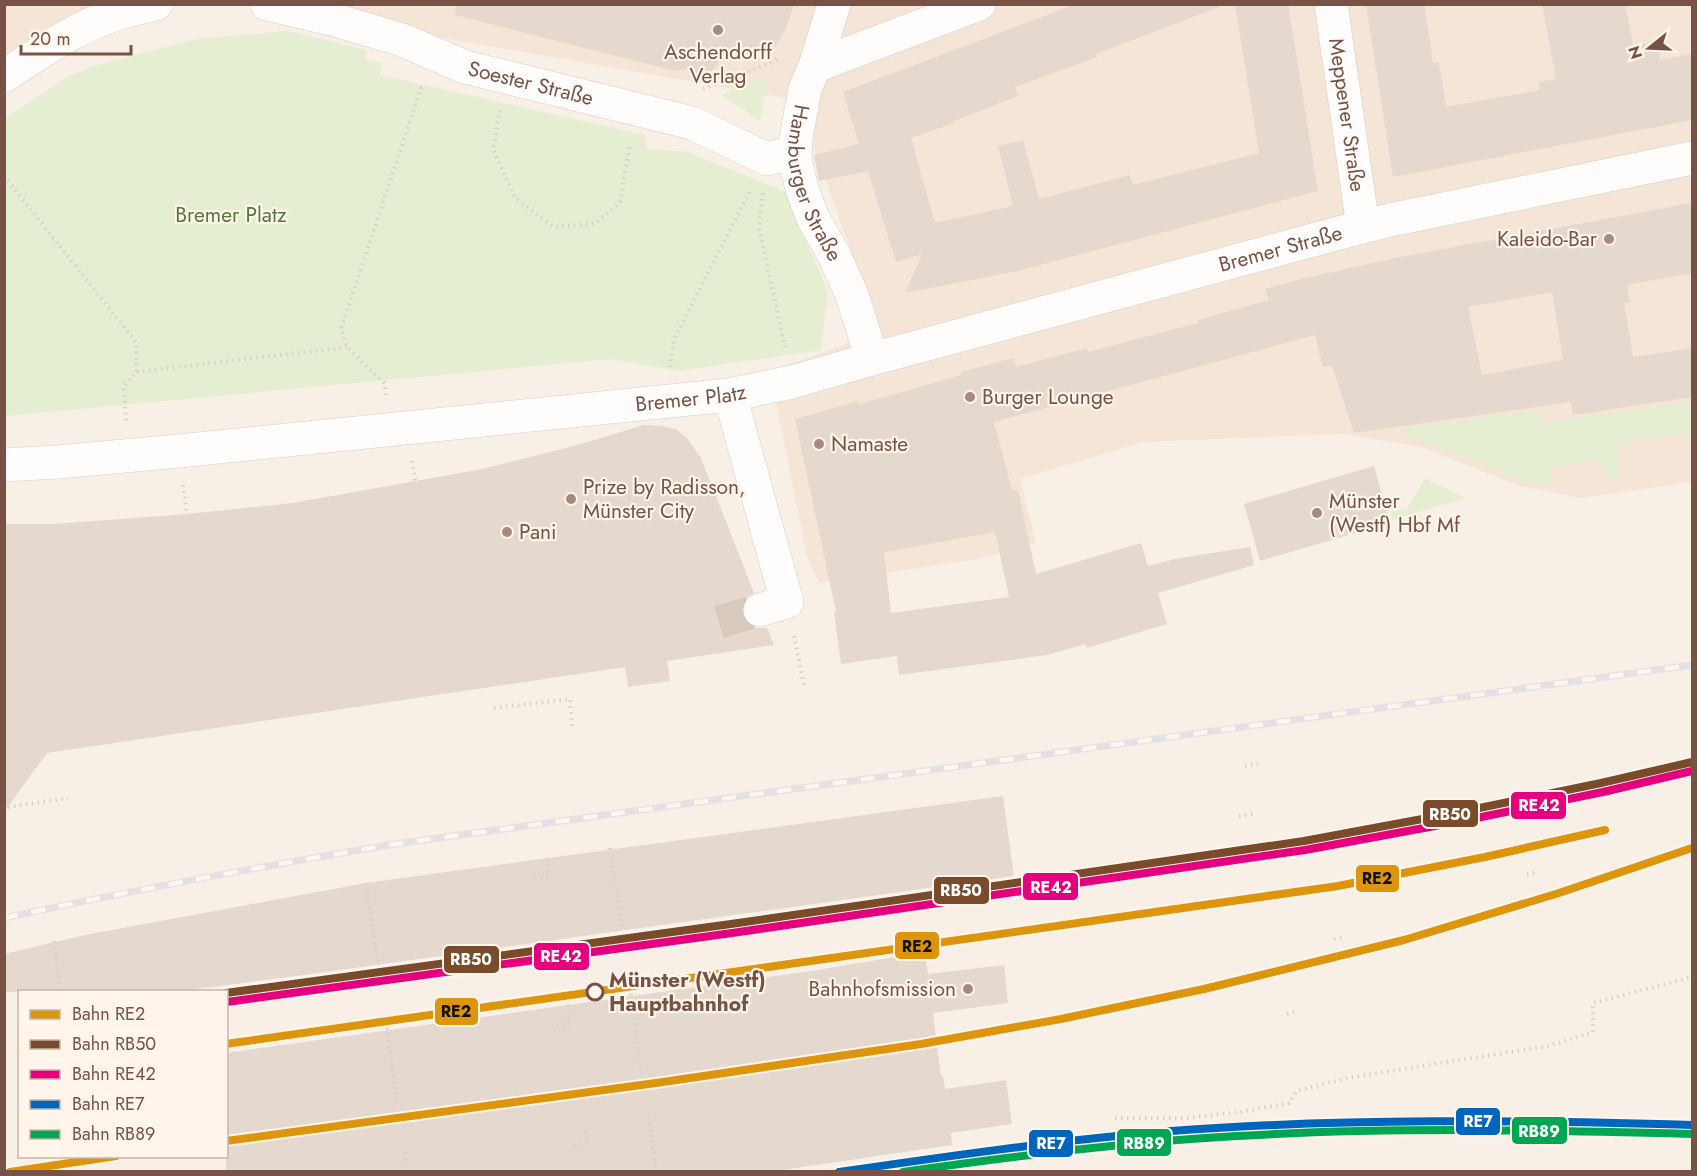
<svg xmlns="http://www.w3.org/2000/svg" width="1697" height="1176" font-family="Jost,sans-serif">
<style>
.residential{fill:#f4e5d7}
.green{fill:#e5eed0}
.building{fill:#e4d8cf;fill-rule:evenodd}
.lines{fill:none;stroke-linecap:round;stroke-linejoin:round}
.minor-tunnel{stroke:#d8c9be;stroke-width:33;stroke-dasharray:33 16;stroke-linecap:butt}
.minor-casing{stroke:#d9cdc5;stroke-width:34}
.path{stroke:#dad0cb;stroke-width:4;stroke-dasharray:1.5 4.5;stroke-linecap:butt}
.minor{stroke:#fefdfb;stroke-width:33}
.rail-casing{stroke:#e4e1e4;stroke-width:7}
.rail{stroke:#fff5ea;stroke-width:4.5;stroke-dasharray:14;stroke-linecap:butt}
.rail-1-casing{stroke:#fff5ea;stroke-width:12}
.rail-2-casing{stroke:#fff5ea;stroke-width:12}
.rail-3-casing{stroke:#fff5ea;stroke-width:12}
.rail-4-casing{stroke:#fff5ea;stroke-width:12}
.rail-5-casing{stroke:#fff5ea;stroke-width:12}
.rail-1{stroke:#de950e;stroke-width:8}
.rail-2{stroke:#7a4b2a;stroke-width:8}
.rail-3{stroke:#e5007d;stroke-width:8}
.rail-4{stroke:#0065bd;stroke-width:8}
.rail-5{stroke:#00a651;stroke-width:8}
.poi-dot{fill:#a58a7e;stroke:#fff5ea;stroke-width:2}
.stop-dot{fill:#fff5ea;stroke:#785345;stroke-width:3}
.labels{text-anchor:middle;stroke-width:4.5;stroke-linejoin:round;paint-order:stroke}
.poi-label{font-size:21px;fill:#785345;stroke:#fff5ea;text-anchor:start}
.street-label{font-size:21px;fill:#785345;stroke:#fff5ea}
.park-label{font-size:21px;fill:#52793a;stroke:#fff5ea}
.stop-label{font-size:21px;font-weight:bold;fill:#785345;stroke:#fff5ea;text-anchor:start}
.line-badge{stroke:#fff5ea;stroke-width:2}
.badge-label{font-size:16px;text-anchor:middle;font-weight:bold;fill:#fff}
.pale-badge-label{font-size:16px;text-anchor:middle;font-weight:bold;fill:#111}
</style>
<rect width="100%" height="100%" fill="#f8f0e7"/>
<!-- residential -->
<path class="residential" d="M 4,5 L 100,5 L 5,67 Z
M 307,5 L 1692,5 L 1692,482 L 1581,498 L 1520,486 L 1421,447 L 1341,434 L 1143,442 L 1020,479 L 1036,543 L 978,559 L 819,583 L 806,554 L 770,371 L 881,332 L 796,100 L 415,33 Z"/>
<!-- green -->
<path class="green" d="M 288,31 L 367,50 L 365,59 L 381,63 L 380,75 L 645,135 L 647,149 L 687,152 L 784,191 L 828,292 L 821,350 L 678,371 L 611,359 L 5,416 L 5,119 L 71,75 L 94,66 L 196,39 Z
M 769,75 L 759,121 L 722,95 Z
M 1692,402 L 1692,433 L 1618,443 L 1620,477 L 1609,480 L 1598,456 L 1551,470 L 1554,481 L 1536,485 L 1396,430 L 1538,410 L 1541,423 Z
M 1425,478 L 1466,498 L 1393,520 L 1391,512 L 1407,508 Z"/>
<!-- building -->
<path class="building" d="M 457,4 L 794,4 L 784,33 L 775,46 L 768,50 L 760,52 L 740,48 L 721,56 L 718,64 L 711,71 L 703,74 L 694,73 L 685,69 L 675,71 L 455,15 Z
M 1076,4 L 1219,4 L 1219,7 L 1096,54 L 1097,57 L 1015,87 L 1018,96 L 954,121 L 954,123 L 911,138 L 935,223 L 1013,206 L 998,146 L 1023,140 L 1039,199 L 1130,175 L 1133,185 L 1259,153 L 1235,4 L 1288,4 L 1318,191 L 1018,271 L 905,293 L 922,254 L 896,262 L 868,171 L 819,181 L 814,155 L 859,144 L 843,92 Z
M 1366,4 L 1424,4 L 1433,63 L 1439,62 L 1446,107 L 1540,90 L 1539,82 L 1556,79 L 1542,4 L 1625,4 L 1633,45 L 1645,43 L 1646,46 L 1657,43 L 1660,60 L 1692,54 L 1692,120 L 1393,177 Z
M 1692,203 L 1692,273 L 1627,285 L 1630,302 L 1624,303 L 1633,357 L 1692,348 L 1692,397 L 1573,415 L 1571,402 L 1354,433 L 1332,365 L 1323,367 L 1315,335 L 994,422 L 1012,491 L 1018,490 L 1036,574 L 1141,543 L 1148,566 L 1174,559 L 1250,547 L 1254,565 L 1158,593 L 1167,624 L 1087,648 L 1085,644 L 1047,655 L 899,675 L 897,656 L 841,664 L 834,612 L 836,612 L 795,419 L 859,401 L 857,405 L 961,375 L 961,372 L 1013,358 L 1016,367 L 1087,348 L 1088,352 L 1198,323 L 1198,320 L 1269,300 L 1265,289 L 1301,279 L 1395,258 ZM 1552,292 L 1563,360 L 1482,375 L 1468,307 ZM 995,532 L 1009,597 L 891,613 L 884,553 L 885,552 Z
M 644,425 L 662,426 L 676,429 L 687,438 L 701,458 L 754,593 L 746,598 L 742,605 L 742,616 L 747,623 L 755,628 L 767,628 L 774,645 L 667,661 L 670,681 L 628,687 L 625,667 L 47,753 L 4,812 L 4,524 L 54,524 L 187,514 L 293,503 L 482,469 L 574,446 Z
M 1374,466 L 1390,523 L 1260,561 L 1244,504 Z
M 1003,796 L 1014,876 L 304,975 L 173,992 L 4,992 L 4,954 L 85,935 L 366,883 Z
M 925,952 L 928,974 L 1004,965 L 1008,1003 L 933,1013 L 941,1076 L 943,1076 L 945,1089 L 1006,1080 L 1012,1124 L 951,1133 L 952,1145 L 769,1172 L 226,1172 L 226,1053 L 811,971 Z"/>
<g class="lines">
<!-- minor-tunnel -->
<path class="minor-tunnel" d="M 719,622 L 760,610"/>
<defs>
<g id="minor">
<path id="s1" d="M 267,4 L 335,20 L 402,40 L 465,67 L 692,123 L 767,159 L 794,152"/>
<path id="s2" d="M 834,4 L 815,66 L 805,89 L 796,138 L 795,159 L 802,189 L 813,218 L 834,255 L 852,295 L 872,359"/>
<path id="s3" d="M 1331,4 L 1363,227"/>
<path d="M 815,66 L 979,4"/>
<path d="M 4,76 C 38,54 81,24 120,13 C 131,9 144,7 156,4"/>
<path d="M 729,395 L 733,406 L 787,602 L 760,610"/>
<path id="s4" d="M 4,465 L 58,462 L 179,451 L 729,395 L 792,382 L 872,359 L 1339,233 L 1390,220 L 1692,158"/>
</g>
</defs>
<!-- minor casing -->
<use href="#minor" class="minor-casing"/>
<!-- path -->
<path class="path" d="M 703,89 L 780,59
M 500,110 L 493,150 L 516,199 L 554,227 L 596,223 L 620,202 L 630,144
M 4,176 L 136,342 L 137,372 L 124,386 L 126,422
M 763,193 L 759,228 L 785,347
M 670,367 L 674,339 L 751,189
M 137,372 L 347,347
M 386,395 L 384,383 L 347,347 L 341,329 L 422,85
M 412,461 L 415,481
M 183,485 L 187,514
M 794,636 L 804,685
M 494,708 L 570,699 L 572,726
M 1245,766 L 1260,763
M 8,807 L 68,798
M 1239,816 L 1253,814
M 610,848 L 623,930
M 1527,874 L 1538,872
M 535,878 L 549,876 L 546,857
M 366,883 L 378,964
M 1334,939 L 1345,936
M 54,941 L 61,992
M 631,994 L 641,1070
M 1287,1014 L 1297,1011
M 557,1026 L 570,1023 L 567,1003
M 387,1028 L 397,1105
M 649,1117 L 656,1172
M 1115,1118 L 1188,1118 L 1240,1112 L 1289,1103 L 1297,1091 L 1347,1078 L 1548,1046 L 1593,1032 L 1593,1003 L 1692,977
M 574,1146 L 587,1143 L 585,1126
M 405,1152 L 407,1172"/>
<!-- minor -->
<use href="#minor" class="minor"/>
<defs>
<path id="rail" d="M 4,918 C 134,890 264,866 395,844 L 1692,665"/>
</defs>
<!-- rail casing -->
<use href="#rail" class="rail-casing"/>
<!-- rail -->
<use href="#rail" class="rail"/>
<defs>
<path id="rail-1" d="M 226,1044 L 1338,886 L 1485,857 L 1605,830
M 226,1141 L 656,1083 L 921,1044 L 1061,1019 L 1204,989 L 1404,940 L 1559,893 L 1692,848
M 10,1172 L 116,1156"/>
<path id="rail-2" d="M 226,993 L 731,924 L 1304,841 L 1460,812 L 1601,783 L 1692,762"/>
<path id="rail-3" d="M 227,1002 L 732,933 L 1305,850 L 1462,821 L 1603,792 L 1692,771"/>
<path id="rail-4" d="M 839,1172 C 949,1156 1060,1140 1171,1131 C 1344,1118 1518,1120 1692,1125"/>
<path id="rail-5" d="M 903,1172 C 1014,1156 1125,1142 1237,1136 C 1389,1127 1540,1130 1692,1134"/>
</defs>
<!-- rail-1 casing -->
<use href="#rail-1" class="rail-1-casing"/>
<!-- rail-2 casing -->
<use href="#rail-2" class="rail-2-casing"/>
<!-- rail-3 casing -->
<use href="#rail-3" class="rail-3-casing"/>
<!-- rail-4 casing -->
<use href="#rail-4" class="rail-4-casing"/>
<!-- rail-5 casing -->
<use href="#rail-5" class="rail-5-casing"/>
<!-- rail-1 -->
<use href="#rail-1" class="rail-1"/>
<!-- rail-2 -->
<use href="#rail-2" class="rail-2"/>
<!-- rail-3 -->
<use href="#rail-3" class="rail-3"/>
<!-- rail-4 -->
<use href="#rail-4" class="rail-4"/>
<!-- rail-5 -->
<use href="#rail-5" class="rail-5"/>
</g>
<!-- markers -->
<g class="poi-dot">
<circle cx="718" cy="30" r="6"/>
<circle cx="1609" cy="239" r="6"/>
<circle cx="970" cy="397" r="6"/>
<circle cx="819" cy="444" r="6"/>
<circle cx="571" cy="499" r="6"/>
<circle cx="1317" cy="513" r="6"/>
<circle cx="507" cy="532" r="6"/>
<circle cx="968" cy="989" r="6"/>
</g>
<circle class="stop-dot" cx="595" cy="992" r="8"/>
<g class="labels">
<!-- poi labels -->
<g class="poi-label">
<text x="718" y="59" text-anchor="middle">Aschendorff<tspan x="718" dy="24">Verlag</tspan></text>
<text x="1597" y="246" text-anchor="end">Kaleido-Bar</text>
<text x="982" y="404">Burger Lounge</text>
<text x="831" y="451">Namaste</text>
<text x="583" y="494">Prize by Radisson,<tspan x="583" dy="24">Münster City</tspan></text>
<text x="1329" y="508">Münster<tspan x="1329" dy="24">(Westf) Hbf Mf</tspan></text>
<text x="519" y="539">Pani</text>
<text x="956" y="996" text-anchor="end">Bahnhofsmission</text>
</g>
<!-- street labels -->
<g class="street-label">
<text dy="7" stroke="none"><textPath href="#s1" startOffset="276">Soester Straße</textPath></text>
<text dy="7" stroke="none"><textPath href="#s3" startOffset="112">Meppener Straße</textPath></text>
<text dy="7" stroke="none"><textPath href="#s2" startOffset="188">Hamburger Straße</textPath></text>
<text dy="7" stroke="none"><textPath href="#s4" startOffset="1299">Bremer Straße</textPath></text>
<text dy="7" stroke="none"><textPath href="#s4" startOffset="690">Bremer Platz</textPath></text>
</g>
<!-- park labels -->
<g class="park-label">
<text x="231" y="222">Bremer Platz</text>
</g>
<!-- stop labels -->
<g class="stop-label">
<text x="609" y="987">Münster (Westf)<tspan x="609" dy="24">Hauptbahnhof</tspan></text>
</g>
</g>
<g class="line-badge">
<rect x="1510" y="791" width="57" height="29" rx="6" fill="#e5007d"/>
<rect x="1422" y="799" width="57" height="29" rx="6" fill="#7a4b2a"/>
<rect x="1355" y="864" width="45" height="29" rx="6" fill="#de950e"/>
<rect x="1022" y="872" width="57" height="29" rx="6" fill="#e5007d"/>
<rect x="933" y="876" width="57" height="29" rx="6" fill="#7a4b2a"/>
<rect x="894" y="931" width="46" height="29" rx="6" fill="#de950e"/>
<rect x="533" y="942" width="57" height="29" rx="6" fill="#e5007d"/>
<rect x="443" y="945" width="57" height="29" rx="6" fill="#7a4b2a"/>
<rect x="434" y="997" width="45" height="29" rx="6" fill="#de950e"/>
<rect x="1455" y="1107" width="46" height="29" rx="6" fill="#0065bd"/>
<rect x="1511" y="1116" width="57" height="29" rx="6" fill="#00a651"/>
<rect x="1116" y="1128" width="56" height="29" rx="6" fill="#00a651"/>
<rect x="1028" y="1129" width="46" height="29" rx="6" fill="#0065bd"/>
</g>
<g class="badge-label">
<text x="1539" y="811">RE42</text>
<text x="1450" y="820">RB50</text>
<text x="1051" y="893">RE42</text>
<text x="961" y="896">RB50</text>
<text x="561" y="962">RE42</text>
<text x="471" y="965">RB50</text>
<text x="1478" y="1127">RE7</text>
<text x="1539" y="1137">RB89</text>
<text x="1144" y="1149">RB89</text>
<text x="1051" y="1149">RE7</text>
</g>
<g class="pale-badge-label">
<text x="1377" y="884">RE2</text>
<text x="917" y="952">RE2</text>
<text x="456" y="1017">RE2</text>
</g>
<!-- border -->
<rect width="1697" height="1176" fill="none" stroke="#785345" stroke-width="12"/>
<!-- legend -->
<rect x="18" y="990" width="210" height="168" fill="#fff5ea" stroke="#c9b4a8" stroke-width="1.5"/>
<rect x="30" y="1010" width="30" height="9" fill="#de950e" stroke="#c9b4a8" stroke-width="1.5"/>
<text x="72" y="1020" font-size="18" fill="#785345">Bahn RE2</text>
<rect x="30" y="1040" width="30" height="9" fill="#7a4b2a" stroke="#c9b4a8" stroke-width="1.5"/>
<text x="72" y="1050" font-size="18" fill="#785345">Bahn RB50</text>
<rect x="30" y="1070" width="30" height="9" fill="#e5007d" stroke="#c9b4a8" stroke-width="1.5"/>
<text x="72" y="1080" font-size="18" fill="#785345">Bahn RE42</text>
<rect x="30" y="1100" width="30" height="9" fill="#0065bd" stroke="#c9b4a8" stroke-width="1.5"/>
<text x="72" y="1110" font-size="18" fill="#785345">Bahn RE7</text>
<rect x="30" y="1130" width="30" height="9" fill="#00a651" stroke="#c9b4a8" stroke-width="1.5"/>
<text x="72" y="1140" font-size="18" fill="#785345">Bahn RB89</text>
<!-- north arrow -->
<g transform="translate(1649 48) rotate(252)" stroke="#fff5ea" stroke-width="4.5" paint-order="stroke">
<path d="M0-4.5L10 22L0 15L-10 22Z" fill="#785345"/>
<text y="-9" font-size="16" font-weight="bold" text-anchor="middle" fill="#785345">N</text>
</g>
<!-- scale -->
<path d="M21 45v9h110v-9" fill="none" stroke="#785345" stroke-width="3"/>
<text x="30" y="45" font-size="18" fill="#785345" stroke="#fff5ea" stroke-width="4.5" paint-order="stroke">20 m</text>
</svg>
